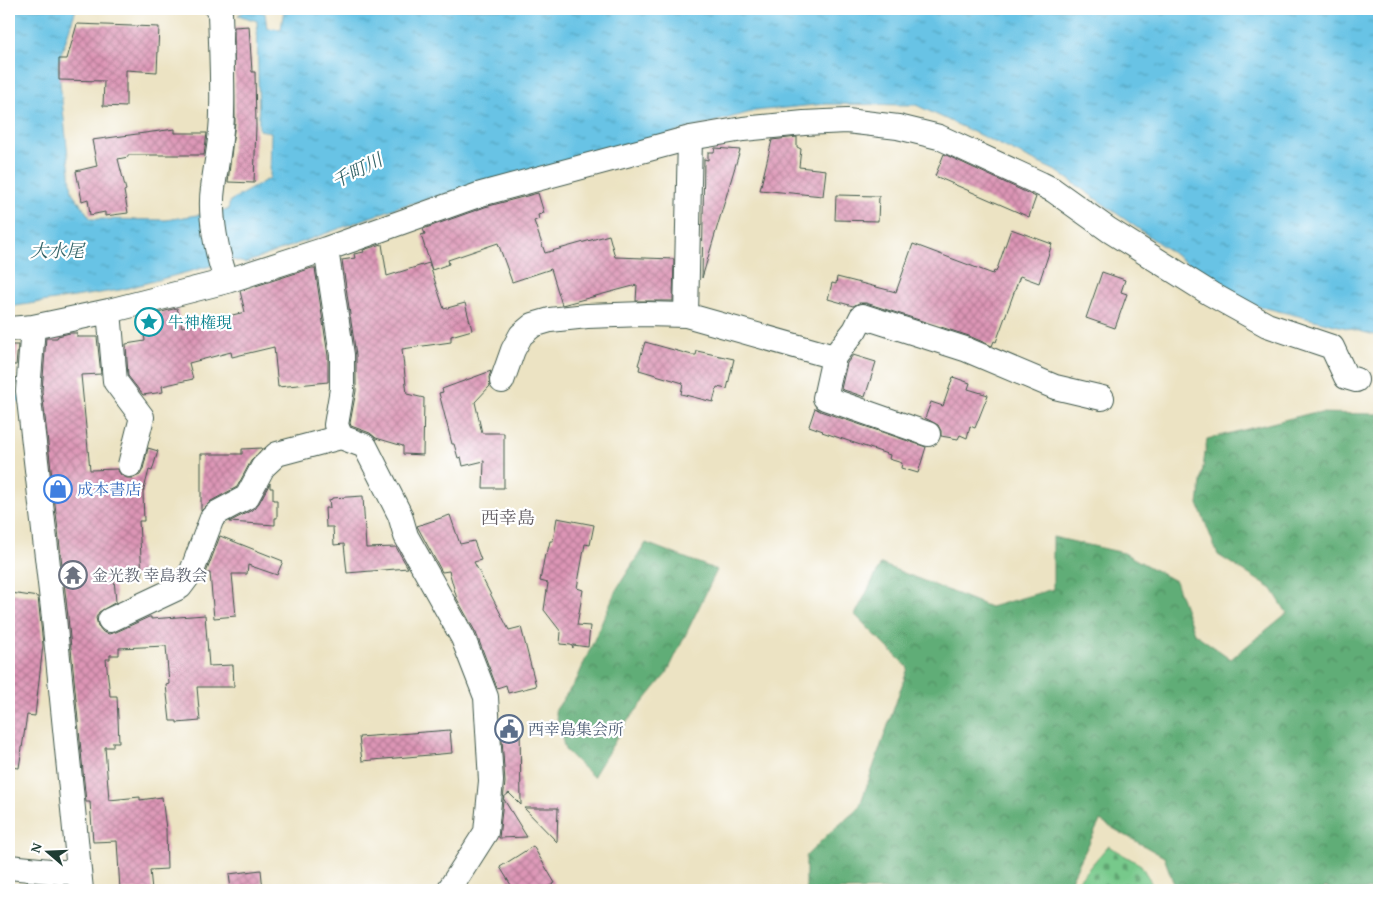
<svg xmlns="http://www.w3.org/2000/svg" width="1388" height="899" font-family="'Gentium Book Plus','Noto Serif JP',serif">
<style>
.forest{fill:url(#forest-crowns);stroke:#407556}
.cemetery{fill:url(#cemetery-stones);stroke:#4b8360}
.water{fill:url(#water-ripples);stroke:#43808c}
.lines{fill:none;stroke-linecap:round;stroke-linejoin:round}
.stream{stroke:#67c3e5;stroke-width:7}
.building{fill:url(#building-cross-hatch)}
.minor-casing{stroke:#3e5649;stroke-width:26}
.minor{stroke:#fff;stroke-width:24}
.labels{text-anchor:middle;stroke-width:4.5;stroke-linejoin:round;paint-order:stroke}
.culture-label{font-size:16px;fill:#0d838f;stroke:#fff;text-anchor:start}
.shop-label{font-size:16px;fill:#366cbe;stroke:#fff;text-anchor:start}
.worship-label{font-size:16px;fill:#5b616d;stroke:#fff;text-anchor:start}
.service-label{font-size:16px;fill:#4e5e75;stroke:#fff;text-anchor:start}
.water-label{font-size:18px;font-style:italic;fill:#356569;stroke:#fff}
.neighbourhood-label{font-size:18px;fill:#625c62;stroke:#fff}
</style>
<defs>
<pattern id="forest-crowns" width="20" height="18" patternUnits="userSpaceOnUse" patternTransform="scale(1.25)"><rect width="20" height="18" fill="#61ad77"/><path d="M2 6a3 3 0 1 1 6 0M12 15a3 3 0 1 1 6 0" fill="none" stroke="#4f8e62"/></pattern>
<pattern id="cemetery-stones" width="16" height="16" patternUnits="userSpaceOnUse" patternTransform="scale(1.25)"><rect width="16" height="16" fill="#77c98b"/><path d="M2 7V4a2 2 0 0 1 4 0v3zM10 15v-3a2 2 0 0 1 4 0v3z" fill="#61a472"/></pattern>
<pattern id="water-ripples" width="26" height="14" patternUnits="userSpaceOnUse" patternTransform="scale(1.25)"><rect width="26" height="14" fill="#67c3e5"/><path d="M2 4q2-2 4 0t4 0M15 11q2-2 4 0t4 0" fill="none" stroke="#54a0ba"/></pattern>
<pattern id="building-cross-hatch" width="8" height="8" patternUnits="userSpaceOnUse" patternTransform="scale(1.25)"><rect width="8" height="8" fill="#dd95b6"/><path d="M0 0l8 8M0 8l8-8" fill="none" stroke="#b37b95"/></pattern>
</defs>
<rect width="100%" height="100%" fill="#fff"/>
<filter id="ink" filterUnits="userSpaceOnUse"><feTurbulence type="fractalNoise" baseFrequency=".02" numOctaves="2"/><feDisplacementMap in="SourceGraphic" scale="10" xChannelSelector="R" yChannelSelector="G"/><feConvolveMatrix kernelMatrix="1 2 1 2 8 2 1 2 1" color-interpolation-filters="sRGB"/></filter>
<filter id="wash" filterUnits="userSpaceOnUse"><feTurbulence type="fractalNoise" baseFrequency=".0096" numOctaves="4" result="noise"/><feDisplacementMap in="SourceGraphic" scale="20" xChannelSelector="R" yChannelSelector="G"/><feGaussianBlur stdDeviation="1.12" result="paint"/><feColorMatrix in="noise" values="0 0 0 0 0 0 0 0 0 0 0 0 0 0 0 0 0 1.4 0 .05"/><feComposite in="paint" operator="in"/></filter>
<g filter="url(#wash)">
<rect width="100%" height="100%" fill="#ece3c3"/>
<!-- forest -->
<path class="forest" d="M 1312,413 L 1379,414 L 1379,890 L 1336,890 L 1325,887 L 1324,890 L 1176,890 L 1164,857 L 1100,821 L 1066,890 L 806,890 L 806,856 L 827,835 L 859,808 L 908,668 L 855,615 L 881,564 L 990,607 L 1053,589 L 1053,537 L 1124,553 L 1175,581 L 1194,633 L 1231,659 L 1287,613 L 1272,589 L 1218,555 L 1198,504 L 1207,439 Z
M 646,543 L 717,570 L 667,673 L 626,723 L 593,777 L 565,750 L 555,711 L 577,679 L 616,590 Z"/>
<!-- cemetery -->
<path class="cemetery" d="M 1108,846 L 1141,865 L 1155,890 L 1070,890 Z"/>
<!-- water -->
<path class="water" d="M 9,9 L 76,9 L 58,64 L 72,192 L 91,219 L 166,220 L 228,210 L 230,201 L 270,178 L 271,132 L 259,130 L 257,21 L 238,15 L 249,9 L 265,13 L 267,28 L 281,29 L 284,9 L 1379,9 L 1379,336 L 1242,302 L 1058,172 L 916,105 L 824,104 L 755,111 L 398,207 L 245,263 L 233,260 L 120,290 L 9,307 Z"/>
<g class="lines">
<!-- stream -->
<path class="stream" d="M 9,399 L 24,398"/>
</g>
<g id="blocks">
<!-- building -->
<path class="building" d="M 77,24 L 159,27 L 157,72 L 126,70 L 126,107 L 103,106 L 104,81 L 59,80 L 59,59 L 67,59 Z
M 249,26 L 252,72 L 255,72 L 256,126 L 254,183 L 228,182 L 235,122 L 234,27 Z
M 175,129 L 175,133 L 207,133 L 204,155 L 128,155 L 128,157 L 118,159 L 126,190 L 124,191 L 128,213 L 105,216 L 105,212 L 90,215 L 88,199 L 82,201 L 76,171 L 97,166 L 92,140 Z
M 797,137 L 797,147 L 801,149 L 799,167 L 826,170 L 823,196 L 760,190 L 772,140 Z
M 715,148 L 740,150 L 702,278 L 704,159 L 708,160 L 708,152 L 714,152 Z
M 944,154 L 1036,197 L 1029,217 L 935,176 Z
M 538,193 L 544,213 L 538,215 L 539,219 L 534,221 L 545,253 L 609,235 L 615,257 L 674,259 L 673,301 L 636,301 L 637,285 L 562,305 L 551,269 L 512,282 L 498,243 L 448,260 L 449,264 L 432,270 L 421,235 L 425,234 L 423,229 L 485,207 Z
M 836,195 L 879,196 L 878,221 L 835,220 Z
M 1011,229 L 1052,244 L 1039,283 L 1020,276 L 996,342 L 994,341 L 992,346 L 969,336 L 866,303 L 859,303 L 853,306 L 828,299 L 832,283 L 836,284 L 837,277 L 896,292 L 913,244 L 993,274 L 994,271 L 996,272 Z
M 382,244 L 387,276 L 429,263 L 444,309 L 465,303 L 472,330 L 451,336 L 451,342 L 402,349 L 407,394 L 424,398 L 423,455 L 403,454 L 403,446 L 376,438 L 370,433 L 351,426 L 350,423 L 356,391 L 356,355 L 342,260 L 355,258 L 354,254 L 364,252 L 363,250 Z
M 312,268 L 315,268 L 328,356 L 328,382 L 278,387 L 274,347 L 232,357 L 231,352 L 189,363 L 193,379 L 162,386 L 163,392 L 143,395 L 128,376 L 126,344 L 145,341 L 143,326 L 156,324 L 154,314 L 177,308 L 182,327 L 245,312 L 240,291 Z
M 1102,272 L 1125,280 L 1121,292 L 1127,294 L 1115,328 L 1086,318 Z
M 70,333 L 77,333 L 77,337 L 97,337 L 101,374 L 81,375 L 90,470 L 117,469 L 121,475 L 127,478 L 133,478 L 140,475 L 143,469 L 148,448 L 158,451 L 152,471 L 149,470 L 143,493 L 144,521 L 139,521 L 142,576 L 114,579 L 116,602 L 99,612 L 96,618 L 98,626 L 103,632 L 109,634 L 116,632 L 149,617 L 151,617 L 151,619 L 205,615 L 209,666 L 233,665 L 234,687 L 197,687 L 200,721 L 177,723 L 177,721 L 170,721 L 166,685 L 169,684 L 166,646 L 119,648 L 119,655 L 110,655 L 110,659 L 106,659 L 110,696 L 117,696 L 119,742 L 113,742 L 113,747 L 105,747 L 109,800 L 140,797 L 140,800 L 162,797 L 166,829 L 167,869 L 150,870 L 152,890 L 120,890 L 117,841 L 93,842 L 90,802 L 86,802 L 68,617 L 42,391 L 46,338 L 57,338 L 58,336 Z
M 645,342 L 692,355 L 696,355 L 697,351 L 734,359 L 727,389 L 717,387 L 713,402 L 681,394 L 683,383 L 639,370 L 640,366 L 638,365 Z
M 9,345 L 18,345 L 16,365 L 9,365 Z
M 853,355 L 876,362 L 865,397 L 841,389 L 847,363 Z
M 491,371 L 489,377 L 490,386 L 475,402 L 482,433 L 504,433 L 504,488 L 483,488 L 484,461 L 463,466 L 461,457 L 458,458 L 454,444 L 452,444 L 439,393 L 443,392 L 442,389 Z
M 953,377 L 970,383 L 968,389 L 988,395 L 975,428 L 970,426 L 967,438 L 960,435 L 958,439 L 941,436 L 941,431 L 938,425 L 925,418 L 931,402 L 943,406 Z
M 815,408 L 820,411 L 926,447 L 918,473 L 901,468 L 902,463 L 889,459 L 890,455 L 822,432 L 823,431 L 809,426 Z
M 262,448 L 262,449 L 251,461 L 237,487 L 211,501 L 201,511 L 201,454 L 242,454 L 242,449 Z
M 270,483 L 270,488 L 273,488 L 273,500 L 277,500 L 277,518 L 275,518 L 275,525 L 229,522 L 254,509 L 259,503 Z
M 363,496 L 366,548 L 396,547 L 408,568 L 347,573 L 344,544 L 334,545 L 333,527 L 326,527 L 325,508 L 330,508 L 329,500 L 332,499 L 332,498 Z
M 450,515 L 460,544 L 474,541 L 481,560 L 474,562 L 509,630 L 521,627 L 536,686 L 508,693 L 506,685 L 497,688 L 476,633 L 457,599 L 449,571 L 442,572 L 417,526 Z
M 557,518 L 594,525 L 590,545 L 585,544 L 577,588 L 583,590 L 577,625 L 590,626 L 588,647 L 573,645 L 573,648 L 571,645 L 560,644 L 561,632 L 544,610 L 548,583 L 540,581 L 545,554 L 547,554 L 550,541 L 553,541 Z
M 220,536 L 283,561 L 277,575 L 248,565 L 247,574 L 232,574 L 236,616 L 214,618 L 210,573 L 206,573 Z
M 11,593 L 38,597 L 43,645 L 35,716 L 27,715 L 19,768 L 9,767 L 9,607 Z
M 520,724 L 521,805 L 509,793 L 503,798 L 527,837 L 499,838 L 505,782 L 501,725 Z
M 450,730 L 452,753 L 362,761 L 359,737 Z
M 524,808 L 558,808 L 557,842 Z
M 533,846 L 555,883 L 543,890 L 514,890 L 500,867 Z
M 261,870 L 263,890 L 231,890 L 229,874 Z"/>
</g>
</g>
<g filter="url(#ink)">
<use href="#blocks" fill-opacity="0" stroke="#3e5649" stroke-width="1"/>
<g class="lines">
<defs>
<path id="minor" d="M 217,9 L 220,13 C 221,46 223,80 222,112 C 222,138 216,163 213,188 C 209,214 217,257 227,281
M 326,249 L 342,355 L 342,389 L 336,425 L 341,437 L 365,446 L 400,515 L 406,536 L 463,638 L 486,697 L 491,781 L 486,832 L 449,890
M 109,311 L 115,381 L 142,417 L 130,465
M 686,315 L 690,138
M 9,329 L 33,327
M 502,381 L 513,350 L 521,335 L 533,325 L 550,320 L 587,316 L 644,314 L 686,315 L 834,357
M 928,434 L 825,398 L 834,357 L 855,330 L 862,316 L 965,349 L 1055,387 L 1102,398
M 110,620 L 180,587 L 192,571 L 212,518 L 217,513 L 247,497 L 263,467 L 277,454 L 341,437
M 9,867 L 60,872 L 79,872
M 81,890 L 54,618 L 28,391 L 33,327 L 109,311 L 227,281 L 326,249 L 481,194 L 690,138 L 743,129 L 804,123 L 847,121 L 898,127 L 939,137 L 1041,184 L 1053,190 L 1109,230 L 1211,294 L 1267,325 L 1332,347 L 1346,377 L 1356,380"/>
</defs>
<!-- minor casing -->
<use href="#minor" class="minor-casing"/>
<!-- minor -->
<use href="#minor" class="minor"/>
</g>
</g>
<!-- icons -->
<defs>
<symbol id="sight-ring" viewBox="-11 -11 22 22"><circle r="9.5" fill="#fff" stroke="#0f9aa8" stroke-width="1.5"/><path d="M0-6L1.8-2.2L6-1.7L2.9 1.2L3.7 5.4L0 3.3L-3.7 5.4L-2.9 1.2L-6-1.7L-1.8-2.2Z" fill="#0f9aa8"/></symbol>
<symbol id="shop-ring" viewBox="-11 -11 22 22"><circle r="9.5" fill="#fff" stroke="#3f7fe0" stroke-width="1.5"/><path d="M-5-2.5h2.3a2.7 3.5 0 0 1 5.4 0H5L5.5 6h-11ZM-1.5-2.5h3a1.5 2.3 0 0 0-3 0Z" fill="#3f7fe0"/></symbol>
<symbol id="temple-ring" viewBox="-11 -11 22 22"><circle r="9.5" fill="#fff" stroke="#6b7280" stroke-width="1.5"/><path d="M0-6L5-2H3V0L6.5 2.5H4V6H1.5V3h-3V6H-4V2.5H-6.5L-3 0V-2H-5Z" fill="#6b7280"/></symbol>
<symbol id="civic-ring" viewBox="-11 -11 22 22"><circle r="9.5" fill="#fff" stroke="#5c6f8a" stroke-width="1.5"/><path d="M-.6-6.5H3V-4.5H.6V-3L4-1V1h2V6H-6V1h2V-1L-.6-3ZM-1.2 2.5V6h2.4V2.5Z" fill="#5c6f8a"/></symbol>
</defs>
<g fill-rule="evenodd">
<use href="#sight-ring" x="133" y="306" width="32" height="32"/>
<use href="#shop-ring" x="42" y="473" width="32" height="32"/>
<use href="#temple-ring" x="57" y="559" width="32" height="32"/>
<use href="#civic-ring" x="493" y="713" width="32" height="32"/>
</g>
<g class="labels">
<!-- culture labels -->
<g class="culture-label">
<text x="168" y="328">牛神権現</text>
</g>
<!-- shop labels -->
<g class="shop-label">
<text x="77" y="495">成本書店</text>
</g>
<!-- worship labels -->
<g class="worship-label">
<text x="92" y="581">金光教 幸島教会</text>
</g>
<!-- service labels -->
<g class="service-label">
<text x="528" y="735">西幸島集会所</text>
</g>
<!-- water labels -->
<g class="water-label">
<text transform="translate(357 171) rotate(-27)" y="6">千町川</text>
<text x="57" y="257">大水尾</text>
</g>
<!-- neighbourhood labels -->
<g class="neighbourhood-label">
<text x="508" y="524">西幸島</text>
</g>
</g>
<!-- margin -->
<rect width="1388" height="899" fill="none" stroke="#fff" stroke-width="30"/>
<!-- north arrow -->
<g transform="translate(48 852) rotate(289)" stroke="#ffffff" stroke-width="4" paint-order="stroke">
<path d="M0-4L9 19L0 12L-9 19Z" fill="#1f3d34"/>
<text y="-8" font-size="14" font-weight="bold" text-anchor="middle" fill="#1f3d34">N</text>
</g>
</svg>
